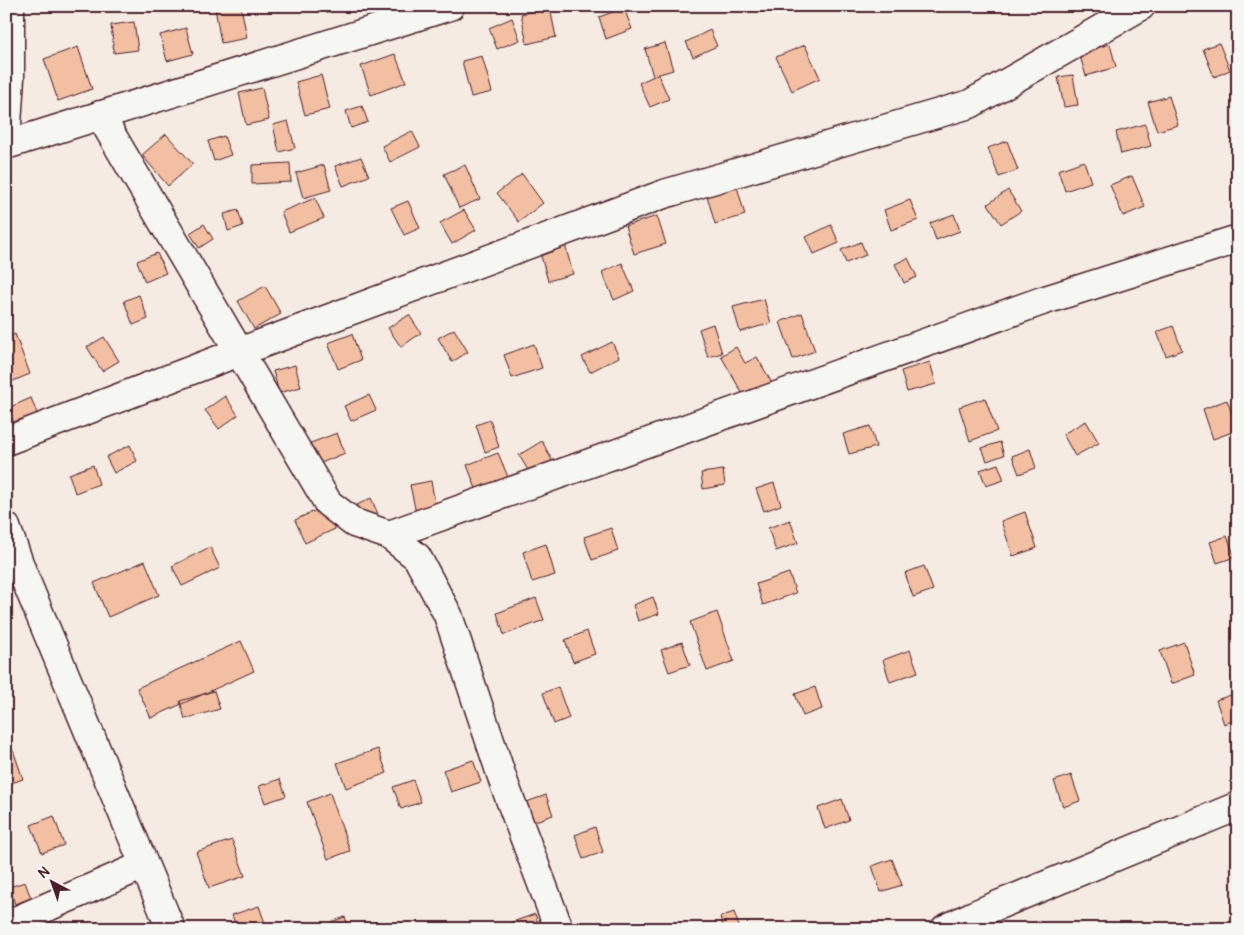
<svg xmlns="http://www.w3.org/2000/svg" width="1244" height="935" font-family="Pangolin,sans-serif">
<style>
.building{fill:#f2bfa2;stroke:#4a1f2b}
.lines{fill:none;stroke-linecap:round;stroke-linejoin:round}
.minor-casing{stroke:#4a1f2b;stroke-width:31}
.minor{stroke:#f6f6f2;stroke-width:28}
</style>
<rect width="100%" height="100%" fill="#f5ebe2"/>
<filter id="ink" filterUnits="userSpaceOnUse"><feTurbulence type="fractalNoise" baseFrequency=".02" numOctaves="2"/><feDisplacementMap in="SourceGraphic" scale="10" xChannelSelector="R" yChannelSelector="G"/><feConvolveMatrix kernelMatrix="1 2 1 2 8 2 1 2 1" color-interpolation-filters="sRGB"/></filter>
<g filter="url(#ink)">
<!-- building -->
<path class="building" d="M 225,6 L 241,6 L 247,38 L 221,43 L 215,8 Z
M 328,6 L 354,6 L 329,12 Z
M 550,8 L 556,37 L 527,44 L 521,14 Z
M 624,8 L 632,29 L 606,39 L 599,17 Z
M 512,18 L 520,40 L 497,49 L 489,28 Z
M 134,22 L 138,50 L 114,53 L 111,25 Z
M 186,28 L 193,54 L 167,61 L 160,35 Z
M 710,30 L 717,46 L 693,57 L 686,42 Z
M 665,43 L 673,70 L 653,76 L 645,49 Z
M 1219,43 L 1230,70 L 1214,77 L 1203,49 Z
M 1110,44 L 1116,67 L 1086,76 L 1079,53 Z
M 805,45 L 820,78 L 792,91 L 776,57 Z
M 78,47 L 92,89 L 58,101 L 44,59 Z
M 395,54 L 406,82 L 371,95 L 361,66 Z
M 482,56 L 492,92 L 471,97 L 462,61 Z
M 658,74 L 669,99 L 650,107 L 639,83 Z
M 321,75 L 330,109 L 305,115 L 296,82 Z
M 1073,75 L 1078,105 L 1064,107 L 1058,77 Z
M 262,88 L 269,120 L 246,125 L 239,93 Z
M 1169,96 L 1178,125 L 1157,131 L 1148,102 Z
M 362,106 L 368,122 L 351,128 L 346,111 Z
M 288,121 L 295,148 L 279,152 L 273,125 Z
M 1145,124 L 1151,146 L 1121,154 L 1116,132 Z
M 412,131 L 420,147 L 390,162 L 382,146 Z
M 166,134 L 193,164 L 168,186 L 142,155 Z
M 224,136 L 231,155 L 214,161 L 208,141 Z
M 1007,141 L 1018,170 L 999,177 L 988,148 Z
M 361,157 L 369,176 L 343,186 L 335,166 Z
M 1084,161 L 1091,182 L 1065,191 L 1058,170 Z
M 290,163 L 291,182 L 252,184 L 252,165 Z
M 324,165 L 331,190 L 303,198 L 296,173 Z
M 465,165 L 480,199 L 459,208 L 444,174 Z
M 522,174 L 543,203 L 519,222 L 497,193 Z
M 1132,176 L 1145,207 L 1123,216 L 1110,185 Z
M 736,183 L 745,215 L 715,224 L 706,192 Z
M 1008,190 L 1021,211 L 1001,224 L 988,204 Z
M 315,198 L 324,218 L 289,232 L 281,212 Z
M 910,200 L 918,220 L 891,230 L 884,210 Z
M 408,201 L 420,228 L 404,235 L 391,208 Z
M 238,210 L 243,226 L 228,231 L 224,214 Z
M 464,210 L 476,230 L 452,244 L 440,223 Z
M 954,214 L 960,231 L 936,240 L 930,223 Z
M 657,216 L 666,244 L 634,254 L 625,226 Z
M 204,224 L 213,239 L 199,248 L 190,233 Z
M 831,225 L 839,243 L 814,254 L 806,237 Z
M 564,241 L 573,274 L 548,281 L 539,249 Z
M 861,242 L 866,255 L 846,263 L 841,250 Z
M 157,253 L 166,273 L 145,282 L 137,261 Z
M 908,258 L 917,277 L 904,283 L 895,264 Z
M 622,263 L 634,291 L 614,300 L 602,272 Z
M 265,286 L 281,314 L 254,329 L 238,301 Z
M 139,295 L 148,319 L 133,325 L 124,301 Z
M 764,299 L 771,323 L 740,332 L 733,307 Z
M 802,313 L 815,351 L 793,359 L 780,322 Z
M 409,315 L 421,333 L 401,347 L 388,328 Z
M 713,324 L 722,353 L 708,357 L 699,329 Z
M 1173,326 L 1182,350 L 1166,356 L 1157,332 Z
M 454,329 L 468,352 L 452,362 L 438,338 Z
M 15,334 L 30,374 L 6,384 L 6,338 Z
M 352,334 L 361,360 L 338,369 L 328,343 Z
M 104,337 L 119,361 L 102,371 L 87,347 Z
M 612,342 L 619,357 L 590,372 L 582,357 Z
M 534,344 L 542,368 L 512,378 L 504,355 Z
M 736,347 L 745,363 L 757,357 L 773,385 L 746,400 L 721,356 Z
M 930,362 L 936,384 L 907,392 L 901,371 Z
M 295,365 L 301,387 L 279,393 L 273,371 Z
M 369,395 L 376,410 L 351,421 L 344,406 Z
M 225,396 L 238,415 L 219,429 L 205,410 Z
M 31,398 L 41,423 L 17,431 L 8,408 Z
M 985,398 L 997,431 L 970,441 L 959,407 Z
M 1227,400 L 1238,430 L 1213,439 L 1203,409 Z
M 490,420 L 499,447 L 485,452 L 476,425 Z
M 1086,421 L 1099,443 L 1075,456 L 1063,434 Z
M 870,426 L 876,447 L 849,454 L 843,434 Z
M 337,433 L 345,453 L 316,465 L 308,444 Z
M 542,441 L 554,464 L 532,477 L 519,455 Z
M 1000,442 L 1004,455 L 987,461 L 982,448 Z
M 130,445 L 137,461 L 114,473 L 106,457 Z
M 1030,449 L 1036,468 L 1019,474 L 1012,456 Z
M 498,453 L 513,489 L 481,502 L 467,465 Z
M 998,464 L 1004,480 L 986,486 L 980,470 Z
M 93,465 L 99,484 L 75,493 L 69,474 Z
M 723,470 L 725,485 L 703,489 L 701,473 Z
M 431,481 L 436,509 L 416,513 L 410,485 Z
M 774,483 L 781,505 L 764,511 L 756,489 Z
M 371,498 L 378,514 L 360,523 L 353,507 Z
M 325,506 L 335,529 L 305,543 L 295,520 Z
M 1025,512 L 1037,548 L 1013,556 L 1001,521 Z
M 790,520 L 798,543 L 776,551 L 768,528 Z
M 611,528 L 618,551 L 592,560 L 584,537 Z
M 1227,536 L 1235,557 L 1217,563 L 1210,542 Z
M 546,544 L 555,575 L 532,582 L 523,552 Z
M 210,547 L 220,568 L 182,586 L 172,566 Z
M 145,561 L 159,595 L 108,617 L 94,583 Z
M 924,566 L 933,590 L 913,597 L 905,573 Z
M 789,573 L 796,593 L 763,605 L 756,584 Z
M 653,597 L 659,614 L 638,621 L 633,605 Z
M 536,598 L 544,620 L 504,635 L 497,613 Z
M 717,612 L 734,661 L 707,671 L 690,622 Z
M 587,631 L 595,654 L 573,662 L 565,640 Z
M 241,641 L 254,671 L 151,718 L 137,688 Z
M 682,642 L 690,665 L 669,672 L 661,650 Z
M 1184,642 L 1195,675 L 1171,684 L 1160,651 Z
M 910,650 L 918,672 L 890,682 L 883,660 Z
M 558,687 L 569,718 L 554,724 L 543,693 Z
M 815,687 L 822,709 L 803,716 L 795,694 Z
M 214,691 L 220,709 L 185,719 L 180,701 Z
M 1234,694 L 1238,703 L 1238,719 L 1224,724 L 1216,700 Z
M 6,725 L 11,737 L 6,738 Z
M 378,749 L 387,773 L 346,788 L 337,763 Z
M 13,750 L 23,779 L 6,785 L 6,753 Z
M 473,760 L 481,782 L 451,792 L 443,770 Z
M 1071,775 L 1080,801 L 1063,807 L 1054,781 Z
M 280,779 L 286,796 L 265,803 L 259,786 Z
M 413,780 L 421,802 L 401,809 L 393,787 Z
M 330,793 L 350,851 L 328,859 L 307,802 Z
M 546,795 L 553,815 L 527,824 L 521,804 Z
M 842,799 L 849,820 L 825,829 L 818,808 Z
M 54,816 L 64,845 L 42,853 L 31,825 Z
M 595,827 L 603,852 L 583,859 L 575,835 Z
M 232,840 L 245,876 L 209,888 L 196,852 Z
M 892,859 L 902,885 L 881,892 L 872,866 Z
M 25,882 L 31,898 L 15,904 L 9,887 Z
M 259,906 L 267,929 L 237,929 L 232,915 Z
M 734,912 L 740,929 L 724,929 L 720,917 Z
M 535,914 L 540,929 L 505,929 L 504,925 Z
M 345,917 L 349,929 L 333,929 L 331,922 Z"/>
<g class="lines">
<defs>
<path id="minor" d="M 100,115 L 328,503 L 354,523 L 389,535 L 417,557 L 448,615 L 505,786 L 559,929
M 6,140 L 10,78 L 10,6
M 6,145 L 450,6
M 6,441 L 239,352 L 664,194 L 970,104 L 1141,6
M 6,527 L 23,574 L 171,929
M 389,535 L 1042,301 L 1238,239
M 6,925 L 144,865
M 945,929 L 974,915 L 1238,806"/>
</defs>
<!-- minor casing -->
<use href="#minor" class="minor-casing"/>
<!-- minor -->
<use href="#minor" class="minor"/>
</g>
</g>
<!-- margin -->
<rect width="1244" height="935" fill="none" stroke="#f6f6f2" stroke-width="25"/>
<rect x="12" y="12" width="1219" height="910" fill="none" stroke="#4a1f2b" stroke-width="2" filter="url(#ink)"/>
<!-- north arrow -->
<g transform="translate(52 882) rotate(319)" stroke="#f6f6f2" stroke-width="4" paint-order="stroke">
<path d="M0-4L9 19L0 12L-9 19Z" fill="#4a1f2b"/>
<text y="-8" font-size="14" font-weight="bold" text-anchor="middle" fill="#4a1f2b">N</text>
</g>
</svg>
